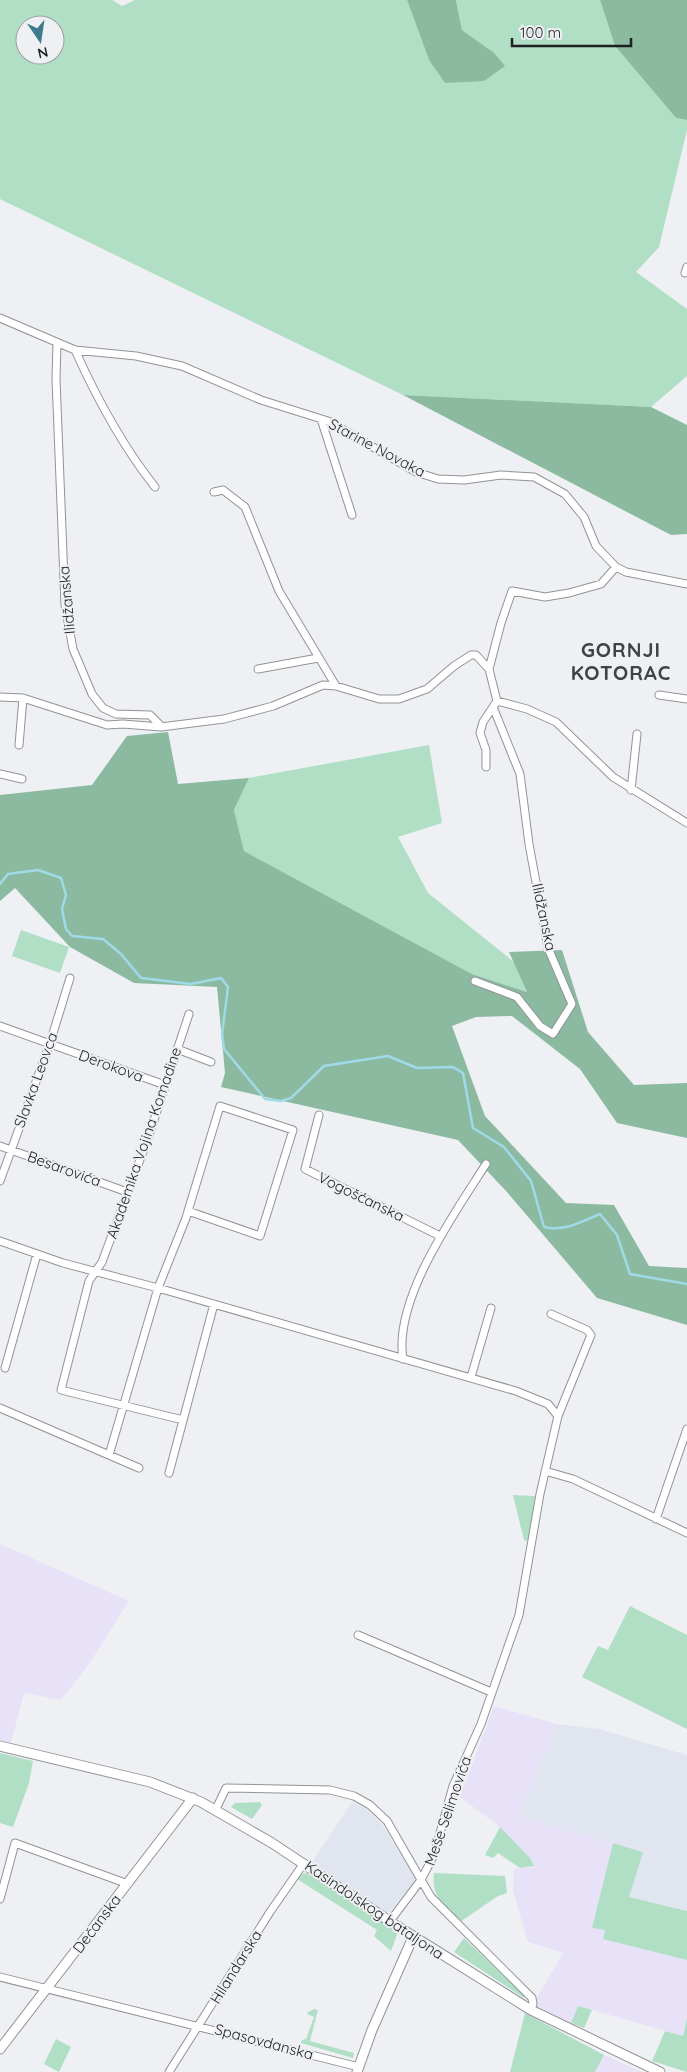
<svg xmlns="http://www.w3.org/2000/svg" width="687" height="2072" font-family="Quicksand,sans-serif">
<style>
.built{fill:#e0e5f0}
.industrial{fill:#e8e2f8}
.green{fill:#b0dfc6;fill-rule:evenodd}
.forest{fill:#8bbaa1}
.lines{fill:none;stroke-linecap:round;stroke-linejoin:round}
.stream{stroke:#a0dae8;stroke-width:2.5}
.minor-casing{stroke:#919397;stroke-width:9}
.tertiary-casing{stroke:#919397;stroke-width:11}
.minor{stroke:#fff;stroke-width:7}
.tertiary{stroke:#fff;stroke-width:9}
.labels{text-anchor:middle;stroke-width:4;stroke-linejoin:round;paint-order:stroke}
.street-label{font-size:15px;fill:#1f2021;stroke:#eef0f4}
.district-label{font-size:20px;font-weight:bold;letter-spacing:1px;fill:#414246;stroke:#eef0f4}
</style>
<rect width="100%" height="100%" fill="#eef0f4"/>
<!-- built -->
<path class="built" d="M 557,1724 L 599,1729 L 687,1755 L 687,1911 L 628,1897 L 643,1851 L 518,1818 Z
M 352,1802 L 365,1808 L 381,1823 L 417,1880 L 389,1912 L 385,1912 L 312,1862 Z"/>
<!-- industrial -->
<path class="industrial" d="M 0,1544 L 129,1601 L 91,1661 L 61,1700 L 24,1693 L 11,1743 L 0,1740 Z
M 494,1706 L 557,1724 L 519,1817 L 613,1843 L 592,1928 L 605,1930 L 603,1939 L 687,1960 L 687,2018 L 683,2036 L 578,2006 L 571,2023 L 537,2006 L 537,1998 L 563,1953 L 528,1942 L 513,1891 L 514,1869 L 534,1867 L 500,1827 L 460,1797 Z
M 604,2055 L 642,2072 L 595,2072 Z"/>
<!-- green -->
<path class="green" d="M 0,0 L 112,0 L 122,6 L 135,0 L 407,0 L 429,60 L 493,52 L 462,30 L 456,0 L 600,0 L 615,46 L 676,118 L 687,120 L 687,130 L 659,247 L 636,272 L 687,309 L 687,376 L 651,407 L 403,395 L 0,199 ZM 25,25 L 55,25 L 55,55 L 25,55 Z
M 429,745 L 442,823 L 398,837 L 428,893 L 514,962 L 527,992 L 472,974 L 244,851 L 234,810 L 249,778 Z
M 21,930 L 69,947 L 60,973 L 12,956 Z
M 513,1495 L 535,1496 L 529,1538 L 526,1541 L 524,1540 Z
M 630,1606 L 687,1635 L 687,1729 L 582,1677 L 598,1646 L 608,1650 Z
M 0,1753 L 33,1761 L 29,1783 L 13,1827 L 0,1823 Z
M 260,1802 L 262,1805 L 252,1819 L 231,1807 L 235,1803 Z
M 500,1827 L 530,1858 L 534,1866 L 520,1868 L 498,1853 L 493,1858 L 485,1855 Z
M 613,1843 L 643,1852 L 629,1897 L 687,1911 L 687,1960 L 603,1939 L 605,1930 L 592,1928 Z
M 304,1873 L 314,1875 L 392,1925 L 398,1932 L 391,1951 L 374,1936 L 377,1930 L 297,1879 Z
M 434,1873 L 505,1876 L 507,1893 L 498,1896 L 460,1922 C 444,1905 431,1898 434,1873 Z
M 464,1938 L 524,1995 L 524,1998 L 454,1952 Z
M 578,2006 L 592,2010 L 584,2028 L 571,2023 Z
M 314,2009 L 318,2010 L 310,2041 L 354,2053 L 353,2058 L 301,2043 L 302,2040 L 306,2039 L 314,2017 L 307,2014 L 308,2012 Z
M 525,2013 L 604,2055 L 595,2072 L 510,2072 Z
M 687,2018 L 687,2072 L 652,2061 L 665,2031 L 683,2036 Z
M 56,2039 L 71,2047 L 59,2072 L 44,2064 Z"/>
<!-- forest -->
<path class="forest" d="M 407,0 L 456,0 L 462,30 L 493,52 L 505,66 L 484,81 L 445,83 L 429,60 Z
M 600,0 L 687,0 L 687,120 L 676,118 L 615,46 Z
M 403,395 L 651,407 L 687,425 L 687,534 L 671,535 Z
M 168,732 L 178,784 L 249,778 L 234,810 L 244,851 L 472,974 L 527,992 L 509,952 L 562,950 L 588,1032 L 634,1085 L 687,1083 L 687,1138 L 617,1123 L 580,1069 L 512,1016 L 476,1017 L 452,1026 L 485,1116 L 566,1203 L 614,1205 L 649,1266 L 687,1268 L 687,1325 L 597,1298 L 507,1192 L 458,1140 L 221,1087 L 225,1073 L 217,987 L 134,983 L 70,947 L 15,888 L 0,901 L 0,795 L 92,785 L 127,736 Z"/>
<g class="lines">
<!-- stream -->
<path class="stream" d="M 0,884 L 8,874 L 38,870 L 61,878 L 66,895 L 62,909 L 66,929 L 72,936 L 103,939 L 121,954 L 141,978 L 191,984 L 221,978 L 228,987 L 222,1034 L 224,1049 L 265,1099 L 281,1101 L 291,1098 L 324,1066 L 388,1056 L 417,1068 L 453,1067 L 463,1073 L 473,1128 L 504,1147 L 531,1181 L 544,1227 C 564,1232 581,1222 600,1214 L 617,1235 L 630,1274 L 687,1284"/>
<defs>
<path id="minor" d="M 685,273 L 687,267
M 0,318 L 75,350 L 136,356 L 182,366 L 261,400 L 328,421 L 416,472 L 438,479 L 464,480 L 501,475 L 534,477 L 565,494 L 584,517 L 596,546 L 616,567 L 626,572 L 687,584
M 57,343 L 56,379 L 65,605 L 73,649 L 92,694 L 103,708 L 116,714 L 150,715 L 161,726
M 75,350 C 97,399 121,444 155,487
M 321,419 L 352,515
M 214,492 L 223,490 L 245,507 L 279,591 L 336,686
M 258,669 L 318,658
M 489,669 L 501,623 L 512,591 L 545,597 L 569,593 L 601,584 L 616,567
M 659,695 L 687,699
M 0,697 L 23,698 L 107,725 L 123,724 L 161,727 L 224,719 L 273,706 L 323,685 L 336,686 L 379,699 L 399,699 L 427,689 L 454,666 L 471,655 L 476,655 L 489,669 L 497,701 L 527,709 L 556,722 L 613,777 L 687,823
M 19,745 L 23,698
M 486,767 L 486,750 L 480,733 L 483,722 L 493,707
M 0,774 L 22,779
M 631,790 L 637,734
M 475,981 L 517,997 L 540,1026 L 553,1034 L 572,1004 L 548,948 L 529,844 L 520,774 L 493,707 L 497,701
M 0,1026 L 165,1085
M 177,1049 L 211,1062
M 319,1115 L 305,1169 L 440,1236
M 0,1146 L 127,1192
M 0,1181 L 50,1043 L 70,978
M 0,1241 L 63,1263 L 158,1288 L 516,1391 L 548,1404 L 558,1416 L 540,1494 L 519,1615 L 481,1724 L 453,1786 L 434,1855 L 421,1880 L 390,1921
M 551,1314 L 587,1330 L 591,1335 L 558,1416
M 403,1359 C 393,1299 455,1213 486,1164
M 5,1368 L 37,1254
M 471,1377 L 491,1308
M 0,1408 L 139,1468
M 183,1420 L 61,1390 L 89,1281 L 102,1262 L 148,1138 L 189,1014
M 109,1455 L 158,1288 L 186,1218 L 188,1211 L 220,1106 L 293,1130 L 260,1236 L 188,1211
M 545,1471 L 573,1479 L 687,1533
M 169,1473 L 214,1304
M 656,1519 L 687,1429
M 358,1635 L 491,1692
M 216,1809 L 226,1788 L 330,1790 L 354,1796 L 370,1805 L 387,1821 L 431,1897 L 532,1998 L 533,2004 L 531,2010
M 0,1899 L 15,1843 L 128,1884
M 0,1977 L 359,2067
M 169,2072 L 270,1912 L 304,1863"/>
<path id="tertiary" d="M 0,1746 L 150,1782 L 201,1802 L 272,1843 L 397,1926 L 531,2010 L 660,2072
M 0,2049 L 193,1798
M 357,2072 L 372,2030 L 413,1937"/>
</defs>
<!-- minor casing -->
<use href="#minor" class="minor-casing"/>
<!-- tertiary casing -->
<use href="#tertiary" class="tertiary-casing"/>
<!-- minor -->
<use href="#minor" class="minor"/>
<!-- tertiary -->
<use href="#tertiary" class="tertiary"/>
</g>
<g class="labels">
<!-- street labels -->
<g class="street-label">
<text transform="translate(377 448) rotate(28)" y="5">Starine Novaka</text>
<text transform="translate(67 600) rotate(-95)" y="5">Ilidžanska</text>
<text transform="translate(544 917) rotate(78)" y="5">Ilidžanska</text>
<text transform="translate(111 1066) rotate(20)" y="5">Derokova</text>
<text transform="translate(36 1080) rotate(-70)" y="5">Slavka Leovca</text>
<text transform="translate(144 1143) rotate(-71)" y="5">Akademika Vojina Komadine</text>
<text transform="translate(64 1169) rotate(20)" y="5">Besarovića</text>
<text transform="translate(361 1197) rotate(26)" y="5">Vogošćanska</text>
<text transform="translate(448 1811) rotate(-71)" y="5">Meše Selimovića</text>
<text transform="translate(374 1910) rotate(34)" y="5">Kasindolskog bataljona</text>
<text transform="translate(97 1924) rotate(-53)" y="5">Dečanska</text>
<text transform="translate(236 1967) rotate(-58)" y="5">Hilandarska</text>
<text transform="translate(264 2042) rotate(15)" y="5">Spasovdanska</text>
</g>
<!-- district labels -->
<g class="district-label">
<text x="621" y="657">GORNJI<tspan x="621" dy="23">KOTORAC</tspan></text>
</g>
</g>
<!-- north arrow -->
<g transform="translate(40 40) rotate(167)"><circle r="24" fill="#eef0f4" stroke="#9b9da0"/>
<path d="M0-4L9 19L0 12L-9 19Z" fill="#3c7a8f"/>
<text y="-8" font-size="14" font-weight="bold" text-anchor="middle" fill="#1f2021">N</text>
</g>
<!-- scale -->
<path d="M512 38v8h119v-8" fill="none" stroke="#1f2021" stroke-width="2.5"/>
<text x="520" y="38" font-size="15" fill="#1f2021" stroke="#eef0f4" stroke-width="4" paint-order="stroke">100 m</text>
</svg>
